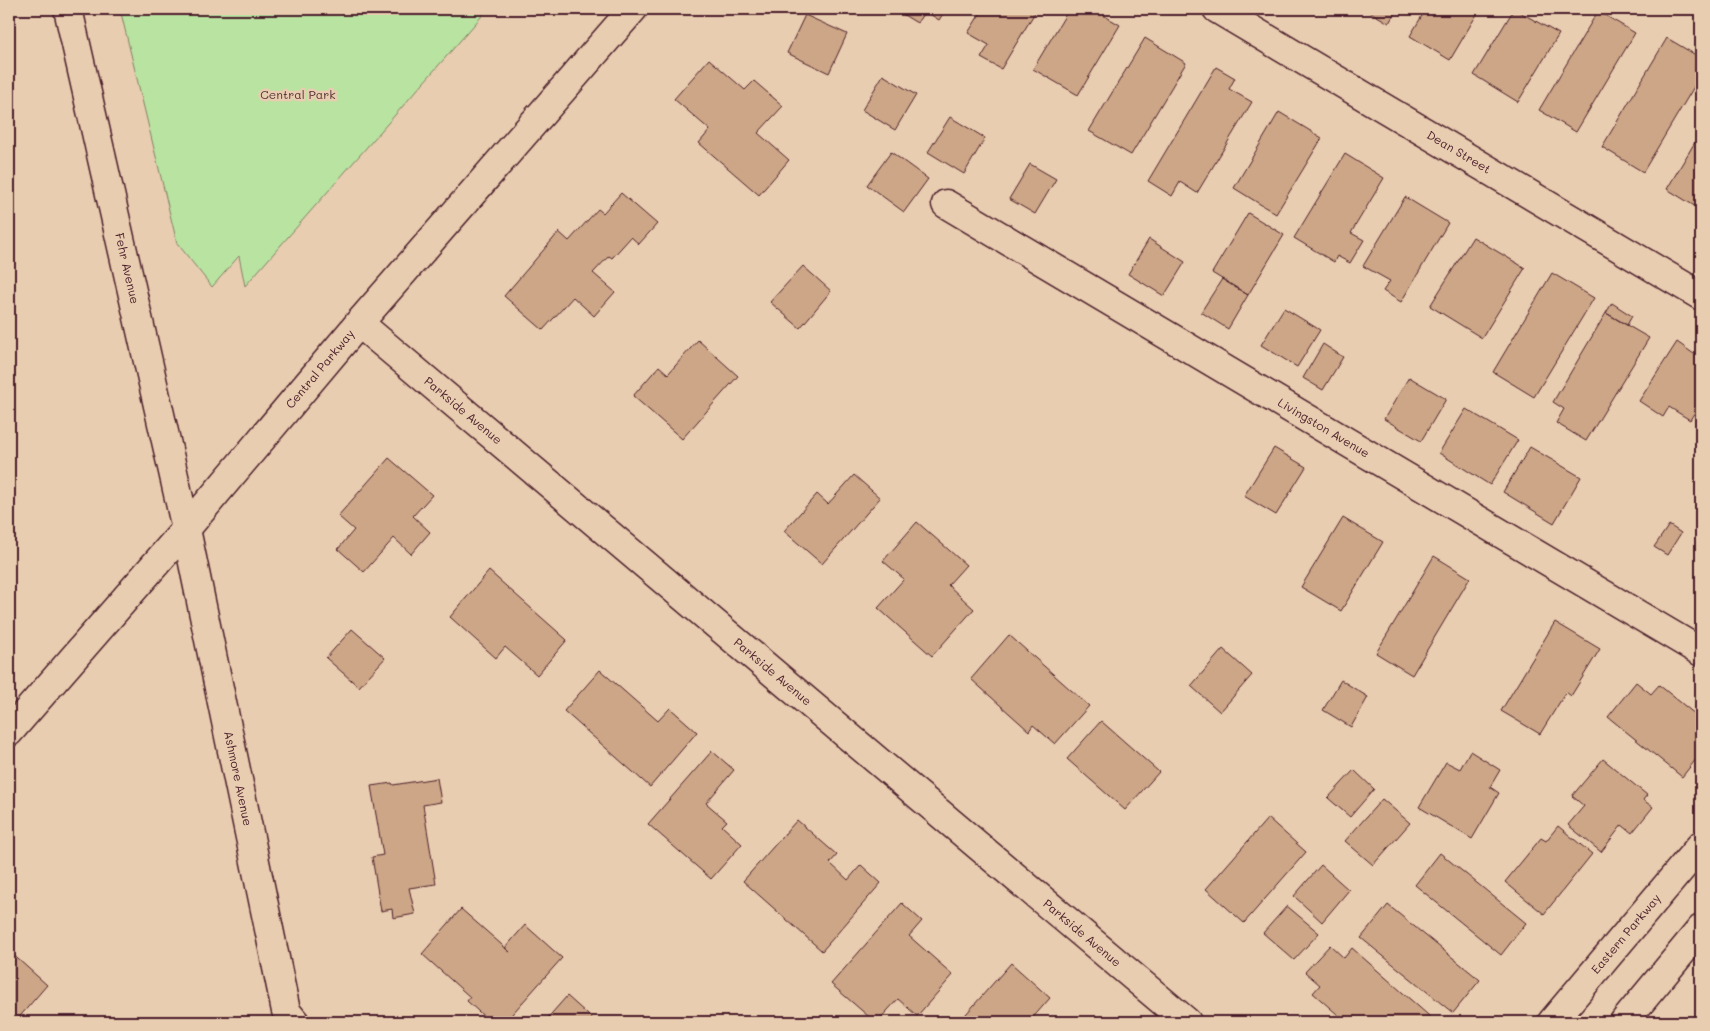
<svg xmlns="http://www.w3.org/2000/svg" width="1710" height="1031" font-family="Mali,sans-serif">
<style>
.green{fill:#b8e3a0;stroke:#818166}
.building{fill:#cca686;stroke:#4a1f2b}
.lines{fill:none;stroke-linecap:round;stroke-linejoin:round}
.street-casing{stroke:#4a1f2b;stroke-width:31}
.street{stroke:#e9cdb0;stroke-width:28}
.labels{text-anchor:middle;stroke-width:5;stroke-linejoin:round;paint-order:stroke}
.park-label{font-size:12px;fill:#553337;stroke:#e9cdb0}
.street-label{font-size:12px;fill:#4a1f2b;stroke:#e9cdb0}
</style>
<rect width="100%" height="100%" fill="#e9cdb0"/>
<filter id="ink" filterUnits="userSpaceOnUse"><feTurbulence type="fractalNoise" baseFrequency=".02" numOctaves="2"/><feDisplacementMap in="SourceGraphic" scale="10" xChannelSelector="R" yChannelSelector="G"/><feConvolveMatrix kernelMatrix="1 2 1 2 8 2 1 2 1" color-interpolation-filters="sRGB"/></filter>
<g filter="url(#ink)">
<!-- green -->
<path class="green" d="M 120,9 L 488,9 L 245,286 L 239,256 L 212,287 L 177,243 Z"/>
<!-- building -->
<path class="building" d="M 894,9 L 946,9 L 939,20 L 925,11 L 917,23 Z
M 983,9 L 1037,9 L 1001,69 L 981,58 L 989,45 L 968,33 Z
M 1069,9 L 1093,9 L 1120,25 L 1078,95 L 1033,69 Z
M 1365,9 L 1397,9 L 1389,23 Z
M 1426,9 L 1480,9 L 1450,60 L 1410,36 Z
M 1514,9 L 1559,34 L 1518,102 L 1474,75 Z
M 1598,11 L 1635,33 L 1576,132 L 1539,110 Z
M 805,15 L 847,34 L 829,73 L 787,53 Z
M 1145,38 L 1186,63 L 1131,155 L 1089,131 Z
M 1667,38 L 1701,58 L 1701,75 L 1643,172 L 1602,147 Z
M 709,59 L 745,90 L 754,81 L 783,106 L 758,133 L 789,160 L 759,195 L 699,143 L 710,130 L 674,99 Z
M 1216,67 L 1235,78 L 1229,89 L 1252,102 L 1197,193 L 1180,182 L 1172,196 L 1148,181 Z
M 883,75 L 916,95 L 895,130 L 862,110 Z
M 1279,112 L 1322,138 L 1276,214 L 1234,188 Z
M 950,117 L 985,138 L 964,174 L 928,152 Z
M 1701,132 L 1701,210 L 1667,189 Z
M 891,152 L 928,179 L 904,212 L 867,185 Z
M 1345,154 L 1384,178 L 1351,233 L 1364,240 L 1350,263 L 1337,256 L 1334,262 L 1294,238 Z
M 1030,164 L 1056,179 L 1035,214 L 1009,199 Z
M 621,193 L 657,224 L 639,244 L 631,237 L 612,258 L 609,256 L 593,273 L 615,292 L 594,316 L 573,297 L 543,330 L 504,296 L 559,232 L 569,241 L 598,209 L 603,213 Z
M 1405,197 L 1448,223 L 1401,302 L 1383,291 L 1390,281 L 1363,266 Z
M 1248,213 L 1284,235 L 1248,295 L 1212,273 Z
M 1473,237 L 1525,268 L 1482,338 L 1430,306 Z
M 1149,239 L 1185,262 L 1164,296 L 1128,274 Z
M 803,266 L 831,291 L 800,328 L 770,302 Z
M 1552,273 L 1594,298 L 1534,397 L 1493,372 Z
M 1222,279 L 1248,295 L 1228,329 L 1201,312 Z
M 1612,303 L 1632,316 L 1627,325 L 1606,313 Z
M 1284,308 L 1320,330 L 1297,367 L 1261,345 Z
M 1606,313 L 1649,338 L 1586,441 L 1556,423 L 1564,409 L 1553,402 Z
M 698,340 L 738,376 L 682,439 L 633,396 L 659,366 L 668,374 Z
M 1677,342 L 1701,359 L 1701,402 L 1690,420 L 1669,407 L 1663,417 L 1639,401 Z
M 1323,344 L 1343,357 L 1323,390 L 1303,378 Z
M 1409,377 L 1446,399 L 1421,441 L 1384,419 Z
M 9,395 L 14,396 L 9,423 Z
M 1466,409 L 1518,440 L 1490,485 L 1439,453 Z
M 1530,447 L 1581,477 L 1554,523 L 1503,492 Z
M 1274,448 L 1306,467 L 1276,515 L 1244,496 Z
M 389,458 L 432,495 L 413,516 L 430,532 L 411,554 L 394,538 L 364,572 L 338,549 L 354,530 L 338,516 Z
M 854,475 L 880,498 L 822,564 L 784,531 L 817,494 L 828,504 Z
M 1343,518 L 1383,542 L 1341,611 L 1301,587 Z
M 917,522 L 966,565 L 948,585 L 974,609 L 932,656 L 878,608 L 904,579 L 883,561 Z
M 1669,525 L 1681,533 L 1667,555 L 1654,547 Z
M 1434,556 L 1470,578 L 1412,675 L 1376,653 Z
M 489,571 L 567,640 L 537,675 L 505,647 L 496,658 L 450,617 Z
M 1555,622 L 1600,649 L 1571,696 L 1566,692 L 1540,734 L 1501,711 Z
M 352,629 L 385,658 L 359,687 L 326,658 Z
M 1009,635 L 1089,706 L 1055,744 L 1033,725 L 1029,731 L 971,679 Z
M 1223,649 L 1252,675 L 1220,712 L 1191,686 Z
M 600,670 L 658,721 L 670,708 L 697,732 L 650,787 L 564,711 Z
M 1341,680 L 1368,697 L 1351,727 L 1323,710 Z
M 1636,682 L 1651,694 L 1659,685 L 1701,719 L 1701,753 L 1682,777 L 1608,717 Z
M 1101,721 L 1159,772 L 1125,810 L 1067,759 Z
M 712,751 L 734,770 L 706,803 L 727,821 L 722,826 L 742,844 L 711,879 L 648,824 Z
M 1470,751 L 1500,770 L 1490,787 L 1499,793 L 1472,839 L 1419,807 L 1446,762 L 1460,769 Z
M 1603,759 L 1647,795 L 1643,800 L 1653,807 L 1632,833 L 1622,825 L 1601,852 L 1568,825 L 1584,806 L 1572,796 Z
M 1354,770 L 1374,789 L 1350,817 L 1328,798 Z
M 437,778 L 441,802 L 423,805 L 436,884 L 409,888 L 415,914 L 393,918 L 392,909 L 381,911 L 372,857 L 383,855 L 371,786 L 392,783 L 393,785 Z
M 1382,799 L 1410,823 L 1373,865 L 1345,841 Z
M 1268,818 L 1306,852 L 1244,923 L 1206,889 Z
M 797,820 L 837,855 L 830,863 L 848,880 L 861,865 L 881,883 L 822,951 L 743,881 Z
M 1558,826 L 1592,854 L 1544,914 L 1505,882 L 1541,838 L 1546,841 Z
M 1440,853 L 1526,923 L 1501,955 L 1415,885 Z
M 1321,865 L 1349,890 L 1322,922 L 1294,896 Z
M 902,903 L 922,921 L 909,936 L 953,975 L 917,1016 L 898,999 L 877,1022 L 875,1022 L 831,984 Z
M 1388,905 L 1480,980 L 1453,1013 L 1361,938 Z
M 1287,906 L 1319,933 L 1294,960 L 1263,933 Z
M 461,909 L 510,952 L 505,948 L 525,925 L 562,958 L 505,1022 L 490,1022 L 467,1001 L 470,997 L 422,954 Z
M 1330,945 L 1344,958 L 1352,948 L 1436,1022 L 1346,1022 L 1313,993 L 1320,985 L 1305,972 Z
M 9,951 L 47,985 L 15,1022 L 9,1022 Z
M 1011,963 L 1050,998 L 1029,1022 L 959,1022 Z
M 567,996 L 596,1022 L 544,1022 Z"/>
<g class="lines">
<defs>
<g id="street">
<path id="s1" d="M 68,9 L 186,529 L 286,1011 L 295,1022"/>
<path id="s2" d="M 1217,9 L 1701,296"/>
<path id="s3" d="M 946,204 L 1701,652"/>
<path id="s4" d="M 359,323 L 1187,1022"/>
<path id="s5" d="M 9,732 L 186,529 L 359,323 L 633,9"/>
<path id="s6" d="M 1552,1022 L 1701,845"/>
<path d="M 1624,1022 L 1701,929"/>
</g>
</defs>
<!-- street casing -->
<use href="#street" class="street-casing"/>
<!-- street -->
<use href="#street" class="street"/>
</g>
</g>
<g class="labels">
<!-- park labels -->
<g class="park-label">
<text x="298" y="99">Central Park</text>
</g>
<!-- street labels -->
<g class="street-label">
<text dy="4" stroke="none"><textPath href="#s2" startOffset="281">Dean Street</textPath></text>
<text dy="4" stroke="none"><textPath href="#s1" startOffset="266">Fehr Avenue</textPath></text>
<text dy="4" stroke="none"><textPath href="#s5" startOffset="478">Central Parkway</textPath></text>
<text dy="4" stroke="none"><textPath href="#s4" startOffset="136">Parkside Avenue</textPath></text>
<text dy="4" stroke="none"><textPath href="#s3" startOffset="439">Livingston Avenue</textPath></text>
<text dy="4" stroke="none"><textPath href="#s4" startOffset="541">Parkside Avenue</textPath></text>
<text dy="4" stroke="none"><textPath href="#s1" startOffset="788">Ashmore Avenue</textPath></text>
<text dy="4" stroke="none"><textPath href="#s4" startOffset="946">Parkside Avenue</textPath></text>
<text dy="4" stroke="none"><textPath href="#s6" startOffset="115">Eastern Parkway</textPath></text>
</g>
</g>
<!-- margin -->
<rect width="1710" height="1031" fill="none" stroke="#e9cdb0" stroke-width="30"/>
<rect x="15" y="15" width="1680" height="1001" fill="none" stroke="#4a1f2b" stroke-width="2" filter="url(#ink)"/>
</svg>
